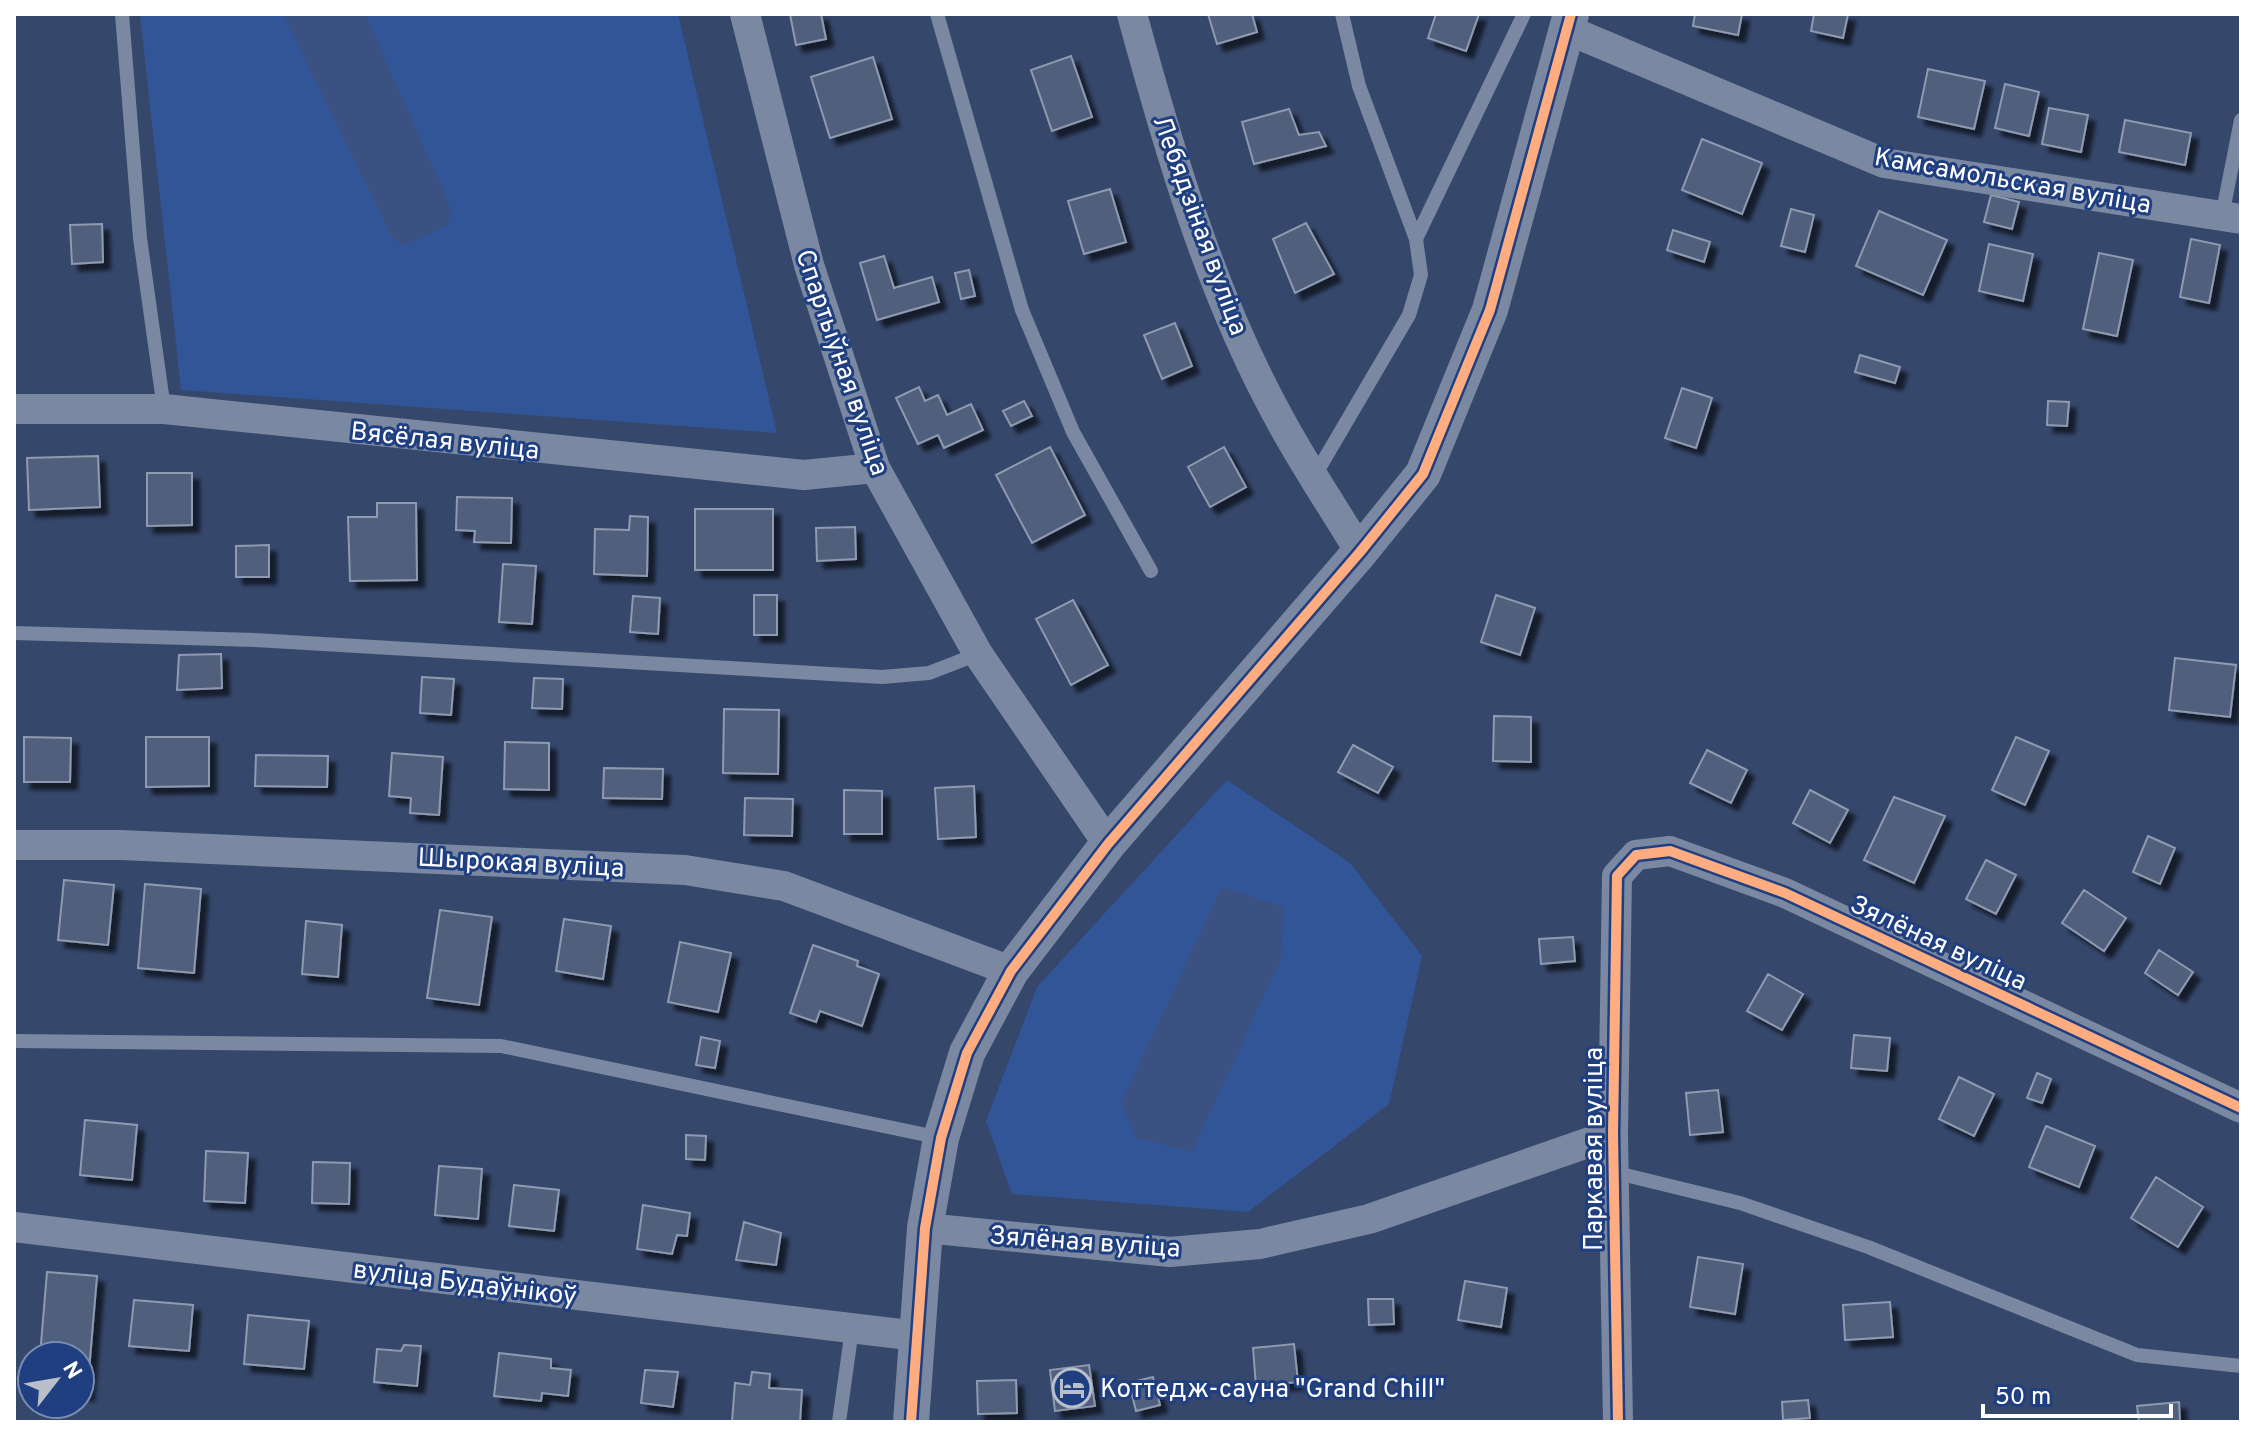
<svg xmlns="http://www.w3.org/2000/svg" width="2255" height="1436" font-family="Overpass,sans-serif">
<style>
.green{fill:#325598}
.water{fill:#3a5181}
.building{fill:#4f5e7b;stroke:#8e9aaf;stroke-width:2;filter:url(#shadow)}
.lines{fill:none;stroke-linecap:round;stroke-linejoin:round}
.service{stroke:#7b88a1;stroke-width:14}
.minor{stroke:#7b88a1;stroke-width:30}
.tertiary{stroke:#7b88a1;stroke-width:36}
.cycleway-casing{stroke:#1f3f81;stroke-width:15}
.cycleway{stroke:#ffac80;stroke-width:10}
.labels{text-anchor:middle;stroke-width:6;stroke-linejoin:round;paint-order:stroke}
.street-label{font-size:26px;fill:#fff;stroke:#1f3f81}
.poi-label{font-size:26px;fill:#fff;stroke:#1f3f81;text-anchor:start}
</style>
<defs>
<filter id="shadow"><feDropShadow dx="7" dy="7" stdDeviation="2" flood-color="#0009"/></filter>
</defs>
<rect width="100%" height="100%" fill="#35476b"/>
<!-- green -->
<path class="green" d="M 140,14 L 678,14 L 777,433 L 181,390 Z
M 1227,780 L 1350,863 L 1422,956 L 1389,1104 L 1248,1212 L 1012,1194 L 986,1121 L 1037,987 Z"/>
<!-- water -->
<path class="water" d="M 283,14 L 365,14 L 451,209 L 448,224 L 407,244 L 400,244 L 392,237 Z
M 1222,887 L 1283,907 L 1281,959 L 1192,1152 L 1136,1138 L 1121,1103 Z"/>
<!-- building -->
<path class="building" d="M 790,14 L 821,14 L 826,39 L 796,45 Z
M 1208,14 L 1252,14 L 1257,32 L 1217,44 Z
M 1436,14 L 1479,14 L 1466,51 L 1428,38 Z
M 1695,14 L 1742,14 L 1738,35 L 1693,26 Z
M 1814,14 L 1848,14 L 1843,38 L 1811,31 Z
M 1071,56 L 1092,117 L 1052,131 L 1031,70 Z
M 873,57 L 892,119 L 830,138 L 811,77 Z
M 1928,69 L 1985,81 L 1974,129 L 1918,117 Z
M 2005,84 L 2039,92 L 2029,136 L 1995,128 Z
M 2049,108 L 2088,115 L 2081,152 L 2042,144 Z
M 1289,109 L 1299,135 L 1319,132 L 1326,146 L 1254,164 L 1242,122 Z
M 2125,120 L 2191,133 L 2185,165 L 2119,152 Z
M 1702,139 L 1762,163 L 1742,214 L 1682,190 Z
M 1110,189 L 1126,242 L 1084,254 L 1068,201 Z
M 1991,195 L 2019,202 L 2012,229 L 1984,222 Z
M 1791,209 L 1814,215 L 1805,252 L 1781,246 Z
M 1879,211 L 1947,240 L 1923,295 L 1856,266 Z
M 1306,223 L 1334,274 L 1295,293 L 1273,239 Z
M 102,224 L 103,262 L 72,264 L 70,225 Z
M 1673,230 L 1710,242 L 1704,262 L 1667,250 Z
M 2191,239 L 2220,245 L 2209,303 L 2180,297 Z
M 1989,244 L 2033,254 L 2023,301 L 1979,291 Z
M 2099,253 L 2133,260 L 2117,336 L 2083,329 Z
M 884,256 L 894,288 L 932,277 L 939,302 L 877,320 L 860,263 Z
M 969,270 L 975,296 L 961,299 L 955,273 Z
M 1175,323 L 1192,366 L 1162,379 L 1144,335 Z
M 1860,355 L 1900,367 L 1895,383 L 1855,372 Z
M 919,387 L 925,401 L 938,395 L 947,415 L 971,404 L 983,430 L 944,448 L 938,435 L 918,444 L 896,398 Z
M 1682,388 L 1712,398 L 1696,448 L 1665,438 Z
M 1024,401 L 1032,416 L 1011,426 L 1003,411 Z
M 2048,401 L 2069,402 L 2067,426 L 2047,425 Z
M 1050,447 L 1085,515 L 1032,543 L 996,475 Z
M 1224,447 L 1246,487 L 1210,507 L 1188,467 Z
M 98,456 L 100,507 L 29,510 L 27,458 Z
M 147,473 L 192,473 L 192,525 L 147,526 Z
M 457,497 L 512,498 L 511,543 L 474,542 L 475,531 L 456,530 Z
M 377,503 L 416,503 L 417,580 L 350,581 L 348,517 L 377,517 Z
M 695,509 L 773,509 L 773,570 L 695,570 Z
M 630,516 L 648,517 L 647,576 L 594,574 L 595,529 L 629,530 Z
M 855,527 L 856,559 L 817,561 L 816,528 Z
M 269,545 L 269,577 L 236,577 L 236,546 Z
M 503,564 L 536,566 L 532,624 L 499,622 Z
M 754,595 L 777,595 L 777,635 L 754,635 Z
M 1496,595 L 1535,608 L 1520,655 L 1481,642 Z
M 633,596 L 660,598 L 658,634 L 630,632 Z
M 1073,600 L 1108,665 L 1071,685 L 1036,619 Z
M 221,654 L 222,688 L 177,690 L 179,655 Z
M 2175,658 L 2236,665 L 2230,717 L 2169,710 Z
M 422,677 L 454,679 L 451,715 L 420,713 Z
M 534,678 L 563,679 L 562,709 L 532,708 Z
M 724,709 L 779,710 L 778,774 L 723,773 Z
M 1494,716 L 1531,717 L 1531,762 L 1493,761 Z
M 24,737 L 71,738 L 70,782 L 24,782 Z
M 146,737 L 209,737 L 209,786 L 146,787 Z
M 2016,737 L 2049,751 L 2025,805 L 1992,790 Z
M 505,742 L 549,743 L 549,790 L 504,789 Z
M 1353,745 L 1393,767 L 1378,793 L 1338,772 Z
M 1707,750 L 1747,770 L 1731,803 L 1690,783 Z
M 392,753 L 443,757 L 439,815 L 410,813 L 411,798 L 389,796 Z
M 256,755 L 328,756 L 327,787 L 255,786 Z
M 604,768 L 663,769 L 662,799 L 603,798 Z
M 974,786 L 976,837 L 938,839 L 935,788 Z
M 844,790 L 882,791 L 882,834 L 844,834 Z
M 1810,790 L 1848,810 L 1830,843 L 1793,823 Z
M 1894,797 L 1945,816 L 1914,883 L 1864,860 Z
M 745,798 L 793,799 L 792,836 L 744,835 Z
M 2148,836 L 2175,848 L 2160,884 L 2133,872 Z
M 1986,860 L 2016,875 L 1996,914 L 1966,899 Z
M 64,880 L 114,885 L 108,945 L 58,940 Z
M 145,884 L 201,889 L 194,973 L 138,968 Z
M 2084,890 L 2126,918 L 2104,951 L 2062,923 Z
M 440,910 L 492,917 L 479,1005 L 427,998 Z
M 564,919 L 611,926 L 603,979 L 556,971 Z
M 306,921 L 342,925 L 338,977 L 302,974 Z
M 1573,937 L 1575,961 L 1541,964 L 1539,939 Z
M 680,942 L 731,953 L 718,1012 L 668,1002 Z
M 813,945 L 858,961 L 857,966 L 879,974 L 862,1026 L 820,1011 L 816,1022 L 790,1013 Z
M 2159,950 L 2193,972 L 2178,995 L 2145,973 Z
M 1768,974 L 1803,994 L 1782,1030 L 1747,1011 Z
M 1854,1035 L 1890,1038 L 1887,1071 L 1851,1068 Z
M 701,1037 L 720,1041 L 715,1068 L 696,1065 Z
M 2037,1073 L 2051,1079 L 2042,1103 L 2027,1098 Z
M 1959,1077 L 1994,1094 L 1974,1136 L 1939,1119 Z
M 1718,1090 L 1723,1132 L 1690,1135 L 1686,1093 Z
M 85,1120 L 137,1125 L 132,1180 L 80,1175 Z
M 2046,1126 L 2095,1146 L 2079,1187 L 2029,1167 Z
M 686,1135 L 706,1136 L 705,1160 L 686,1159 Z
M 206,1151 L 248,1153 L 245,1203 L 204,1201 Z
M 313,1162 L 350,1163 L 349,1204 L 312,1203 Z
M 439,1166 L 482,1169 L 478,1219 L 435,1215 Z
M 2156,1177 L 2203,1207 L 2178,1247 L 2131,1218 Z
M 514,1185 L 559,1190 L 554,1231 L 509,1226 Z
M 643,1205 L 690,1213 L 687,1236 L 677,1235 L 672,1254 L 637,1249 Z
M 744,1222 L 781,1233 L 776,1265 L 736,1260 Z
M 1698,1257 L 1743,1264 L 1735,1314 L 1690,1307 Z
M 47,1272 L 97,1276 L 87,1394 L 80,1393 L 80,1356 L 40,1356 Z
M 1465,1281 L 1507,1288 L 1501,1327 L 1458,1320 Z
M 1368,1299 L 1393,1299 L 1394,1324 L 1369,1325 Z
M 134,1300 L 193,1305 L 189,1351 L 129,1346 Z
M 1890,1302 L 1893,1337 L 1845,1340 L 1843,1305 Z
M 248,1315 L 309,1321 L 304,1369 L 244,1364 Z
M 1294,1344 L 1298,1382 L 1256,1386 L 1253,1348 Z
M 404,1345 L 421,1346 L 417,1386 L 374,1382 L 377,1349 L 401,1351 Z
M 499,1353 L 551,1359 L 551,1368 L 571,1370 L 568,1396 L 542,1393 L 541,1401 L 494,1396 Z
M 1089,1365 L 1095,1406 L 1055,1411 L 1050,1370 Z
M 645,1370 L 678,1372 L 673,1407 L 641,1403 Z
M 752,1372 L 770,1374 L 769,1388 L 802,1390 L 800,1422 L 732,1422 L 735,1383 L 750,1385 Z
M 1153,1377 L 1160,1405 L 1136,1411 L 1129,1383 Z
M 1016,1380 L 1017,1413 L 978,1414 L 977,1381 Z
M 1808,1400 L 1810,1418 L 1783,1420 L 1782,1402 Z
M 2179,1402 L 2180,1422 L 2139,1422 L 2137,1406 Z"/>
<g class="lines">
<!-- service -->
<path class="service" d="M 122,14 L 140,238 L 164,409
M 937,14 L 1022,310 L 1073,432 L 1151,571
M 2222,216 L 2241,120
M 1416,239 L 1524,14
M 1314,477 L 1409,315 L 1421,275 L 1416,239 L 1359,86 L 1342,14
M 14,633 L 255,640 L 882,677 L 929,673 L 978,654
M 14,1041 L 501,1046 L 941,1138
M 1613,1172 L 1740,1203 L 1868,1247 L 2137,1355 L 2241,1366
M 839,1422 L 852,1329"/>
<!-- minor -->
<path class="minor" d="M 745,14 L 809,265 L 875,468 L 978,654 L 1108,844
M 1132,14 C 1169,150 1210,292 1278,416 C 1303,463 1333,507 1360,552
M 1568,30 L 1884,163 L 2241,219
M 14,409 L 164,409 L 804,475 L 875,468
M 14,845 L 121,845 L 685,870 L 784,886 L 1011,971
M 14,1227 L 917,1336
M 925,1228 L 1170,1252 L 1260,1244 L 1369,1219 L 1613,1134
M 1618,1422 L 1613,1134 L 1617,876 L 1636,855 L 1670,851 L 1785,893 L 2241,1108"/>
<!-- tertiary -->
<path class="tertiary" d="M 911,1422 L 925,1228 L 941,1138 L 967,1053 L 1011,971 L 1108,844 L 1360,552 L 1423,474 L 1490,310 L 1571,14"/>
<defs>
<path id="cycleway" d="M 911,1422 L 925,1228 L 941,1138 L 967,1053 L 1011,971 L 1108,844 L 1360,552 L 1423,474 L 1490,310 L 1571,14
M 1618,1422 L 1613,1134 L 1617,876 L 1636,855 L 1670,851 L 1785,893 L 2241,1108"/>
</defs>
<!-- cycleway casing -->
<use href="#cycleway" class="cycleway-casing"/>
<!-- cycleway -->
<use href="#cycleway" class="cycleway"/>
</g>
<!-- icons -->
<defs>
<symbol id="hotel-ring" viewBox="-11 -11 22 22"><circle r="9.5" fill="#1f3f81" stroke="#b8bfcb" stroke-width="1.5"/><path d="M-6-4.5h1.5V1H6V5H4.5V3h-9V5H-6ZM-4 0a1.8 1.8 0 1 1 3.6 0ZM.5 0V-2.5h3Q6-2.5 6 0Z" fill="#b8bfcb"/></symbol>
</defs>
<g fill-rule="evenodd">
<use href="#hotel-ring" x="1050" y="1366" width="44" height="44"/>
</g>
<g class="labels">
<!-- street labels -->
<g class="street-label">
<text transform="translate(2013 180) rotate(10)" y="9">Камсамольская вуліца</text>
<text transform="translate(1201 225) rotate(70)" y="9">Лебядзіная вуліца</text>
<text transform="translate(843 362) rotate(71)" y="9">Спартыўная вуліца</text>
<text transform="translate(445 440) rotate(6)" y="9">Вясёлая вуліца</text>
<text transform="translate(521 862) rotate(3)" y="9">Шырокая вуліца</text>
<text transform="translate(1939 942) rotate(25)" y="9">Зялёная вуліца</text>
<text transform="translate(1593 1149) rotate(-90)" y="9">Паркавая вуліца</text>
<text transform="translate(1085 1241) rotate(4)" y="9">Зялёная вуліца</text>
<text transform="translate(465 1282) rotate(7)" y="9">вуліца Будаўнікоў</text>
</g>
<!-- poi labels -->
<g class="poi-label">
<text x="1100" y="1397">Коттедж-сауна "Grand Chill"</text>
</g>
</g>
<!-- border -->
<rect width="2255" height="1436" fill="none" stroke="#ffffff" stroke-width="32"/>
<!-- north arrow -->
<g transform="translate(56 1380) rotate(59)"><circle r="38" fill="#1f3f81" stroke="#798cb3" stroke-width="2"/>
<path d="M0-6L14 30L0 20L-14 30Z" fill="#b8bfcb"/>
<text y="-12" font-size="22" font-weight="bold" text-anchor="middle" fill="#ffffff">N</text>
</g>
<!-- scale -->
<path d="M1983 1404v12h188v-12" fill="none" stroke="#ffffff" stroke-width="4"/>
<text x="1995" y="1404" font-size="24" fill="#ffffff" stroke="#1f3f81" stroke-width="6" paint-order="stroke">50 m</text>
</svg>
